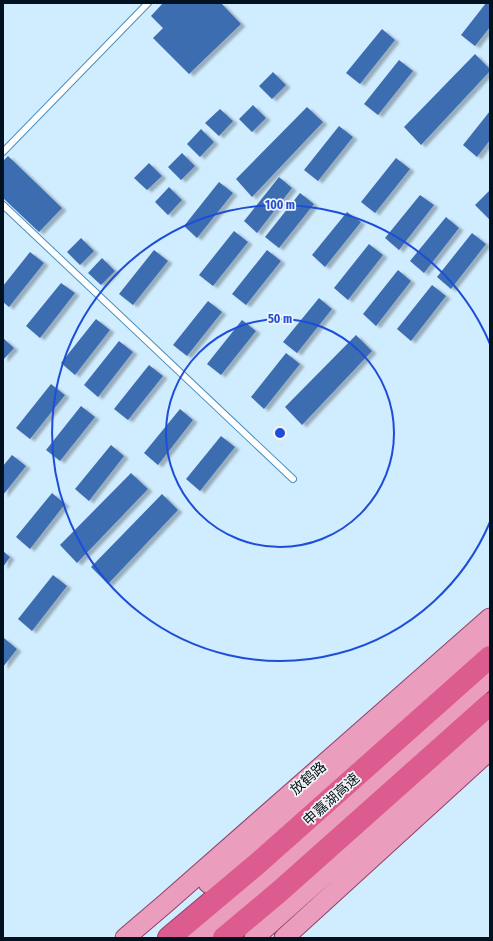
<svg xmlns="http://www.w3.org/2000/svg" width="493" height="941" font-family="'Fira Sans Condensed','Noto Sans SC',sans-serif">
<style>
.building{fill:#3e6db1;filter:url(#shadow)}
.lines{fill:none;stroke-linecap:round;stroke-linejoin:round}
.lane-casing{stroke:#4991bd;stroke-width:8}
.primary-casing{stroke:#8f4268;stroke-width:21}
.highway-casing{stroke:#8f4268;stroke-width:24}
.lane{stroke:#fff;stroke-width:6}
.primary{stroke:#ea9dbc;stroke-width:19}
.highway{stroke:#dc5c90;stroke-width:22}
.ring{fill:none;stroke:#1d4ed8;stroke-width:2}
.labels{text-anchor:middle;stroke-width:3.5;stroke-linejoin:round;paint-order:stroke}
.street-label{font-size:14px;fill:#00121f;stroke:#f4f4f4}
.centre{fill:#1d4ed8;stroke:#f4f4f4;stroke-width:2}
.ring-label{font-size:12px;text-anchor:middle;font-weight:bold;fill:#1d4ed8;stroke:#f4f4f4;stroke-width:3.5;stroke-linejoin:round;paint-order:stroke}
</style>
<defs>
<filter id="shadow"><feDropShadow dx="4.5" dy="2.5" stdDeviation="1" flood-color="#0004"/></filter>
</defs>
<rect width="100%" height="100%" fill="#d0ecff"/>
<!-- building -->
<path class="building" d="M 163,3 L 221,3 L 241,24 L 189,74 L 153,38 L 163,28 L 151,16 Z
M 486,3 L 490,3 L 490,27 L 475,46 L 461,35 Z
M 382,29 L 395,40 L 360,84 L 346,73 Z
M 475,54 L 490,69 L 490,71 L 421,145 L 404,127 Z
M 399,60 L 413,71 L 378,115 L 364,104 Z
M 273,72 L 286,85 L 272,99 L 259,86 Z
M 253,105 L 266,118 L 252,132 L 239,119 Z
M 307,107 L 323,122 L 252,197 L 236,179 Z
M 220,109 L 233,121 L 219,136 L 205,123 Z
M 490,111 L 490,140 L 477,157 L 463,145 Z
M 339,126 L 353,137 L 318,181 L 304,170 Z
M 201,129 L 214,142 L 200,157 L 187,144 Z
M 182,153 L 195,166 L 181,180 L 168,167 Z
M 8,156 L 62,208 L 39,232 L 3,198 L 3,161 Z
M 396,158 L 410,169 L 375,213 L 361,202 Z
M 149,163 L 162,176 L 147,190 L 134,178 Z
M 279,177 L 292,188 L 257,233 L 244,221 Z
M 219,182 L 233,193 L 197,238 L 184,226 Z
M 169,187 L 182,200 L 168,215 L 155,202 Z
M 490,190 L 490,220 L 475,205 Z
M 300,193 L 314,204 L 279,248 L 265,237 Z
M 420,195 L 434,205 L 399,250 L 385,238 Z
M 347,212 L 361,222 L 325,267 L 312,255 Z
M 446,217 L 459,228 L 424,273 L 410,261 Z
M 234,231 L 248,242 L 213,286 L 199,275 Z
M 472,233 L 486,244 L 451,289 L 437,277 Z
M 81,238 L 94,251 L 80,265 L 67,252 Z
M 369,244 L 383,255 L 348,300 L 334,288 Z
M 154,250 L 168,261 L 133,305 L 119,294 Z
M 267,250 L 281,261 L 246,305 L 232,294 Z
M 30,252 L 44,263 L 9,307 L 3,302 L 3,286 Z
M 102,258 L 115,271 L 101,285 L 88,273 Z
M 398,270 L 411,281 L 376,326 L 363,314 Z
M 61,283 L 75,293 L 40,338 L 26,326 Z
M 432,285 L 446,296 L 411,341 L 397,329 Z
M 319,298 L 332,309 L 297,353 L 283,342 Z
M 208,301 L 222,312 L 187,356 L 173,345 Z
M 96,319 L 110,330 L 75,375 L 61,363 Z
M 242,320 L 256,331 L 221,375 L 207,364 Z
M 356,335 L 372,351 L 302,425 L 285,407 Z
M 3,338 L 14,348 L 3,360 Z
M 119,341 L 133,352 L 98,397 L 84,385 Z
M 286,353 L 300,364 L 264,409 L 251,397 Z
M 149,365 L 163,376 L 128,420 L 114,409 Z
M 51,384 L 65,395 L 30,439 L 16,428 Z
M 81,406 L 95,417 L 60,461 L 46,450 Z
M 180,409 L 193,420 L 158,465 L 144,453 Z
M 221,436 L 235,447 L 200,491 L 186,479 Z
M 111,445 L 124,456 L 89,501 L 75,489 Z
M 12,455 L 26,466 L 3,495 L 3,466 Z
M 131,473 L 148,489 L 77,563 L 60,545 Z
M 52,493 L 65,504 L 30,549 L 16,537 Z
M 162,494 L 178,510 L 108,584 L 91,567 Z
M 3,551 L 10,557 L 3,567 Z
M 53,575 L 67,586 L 32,631 L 18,619 Z
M 4,638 L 17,649 L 3,667 L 3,639 Z"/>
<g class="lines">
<defs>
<path id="lane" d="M 3,152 L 148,3
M 3,205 L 293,479"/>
<path id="primary" d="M 208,883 L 490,637
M 125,938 L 166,903 L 490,618
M 197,938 L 219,921 L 490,677
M 254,938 L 490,728
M 284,938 L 490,750"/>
<path id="highway" d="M 169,938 L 257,864 L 490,657
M 224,938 L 280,891 L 490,704"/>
</defs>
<!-- lane casing -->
<use href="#lane" class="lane-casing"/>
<!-- primary casing -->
<use href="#primary" class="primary-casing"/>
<!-- highway casing -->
<use href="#highway" class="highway-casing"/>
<!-- lane -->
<use href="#lane" class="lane"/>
<!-- primary -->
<use href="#primary" class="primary"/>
<!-- highway -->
<use href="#highway" class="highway"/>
</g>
<!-- distance rings -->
<g class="ring">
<circle cx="280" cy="433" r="114"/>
<path d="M490 522A228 228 0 1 1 490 344"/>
</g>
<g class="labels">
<!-- street labels -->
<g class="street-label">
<text transform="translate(308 778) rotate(-41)" y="5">放鹤路</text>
<text transform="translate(331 799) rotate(-42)" y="5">申嘉湖高速</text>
</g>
</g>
<circle cx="280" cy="433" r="6" class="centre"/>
<g class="ring-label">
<text x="280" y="209">100 m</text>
<text x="280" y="323">50 m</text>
</g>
<!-- border -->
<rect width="493" height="941" fill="none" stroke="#00121f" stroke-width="8"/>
</svg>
